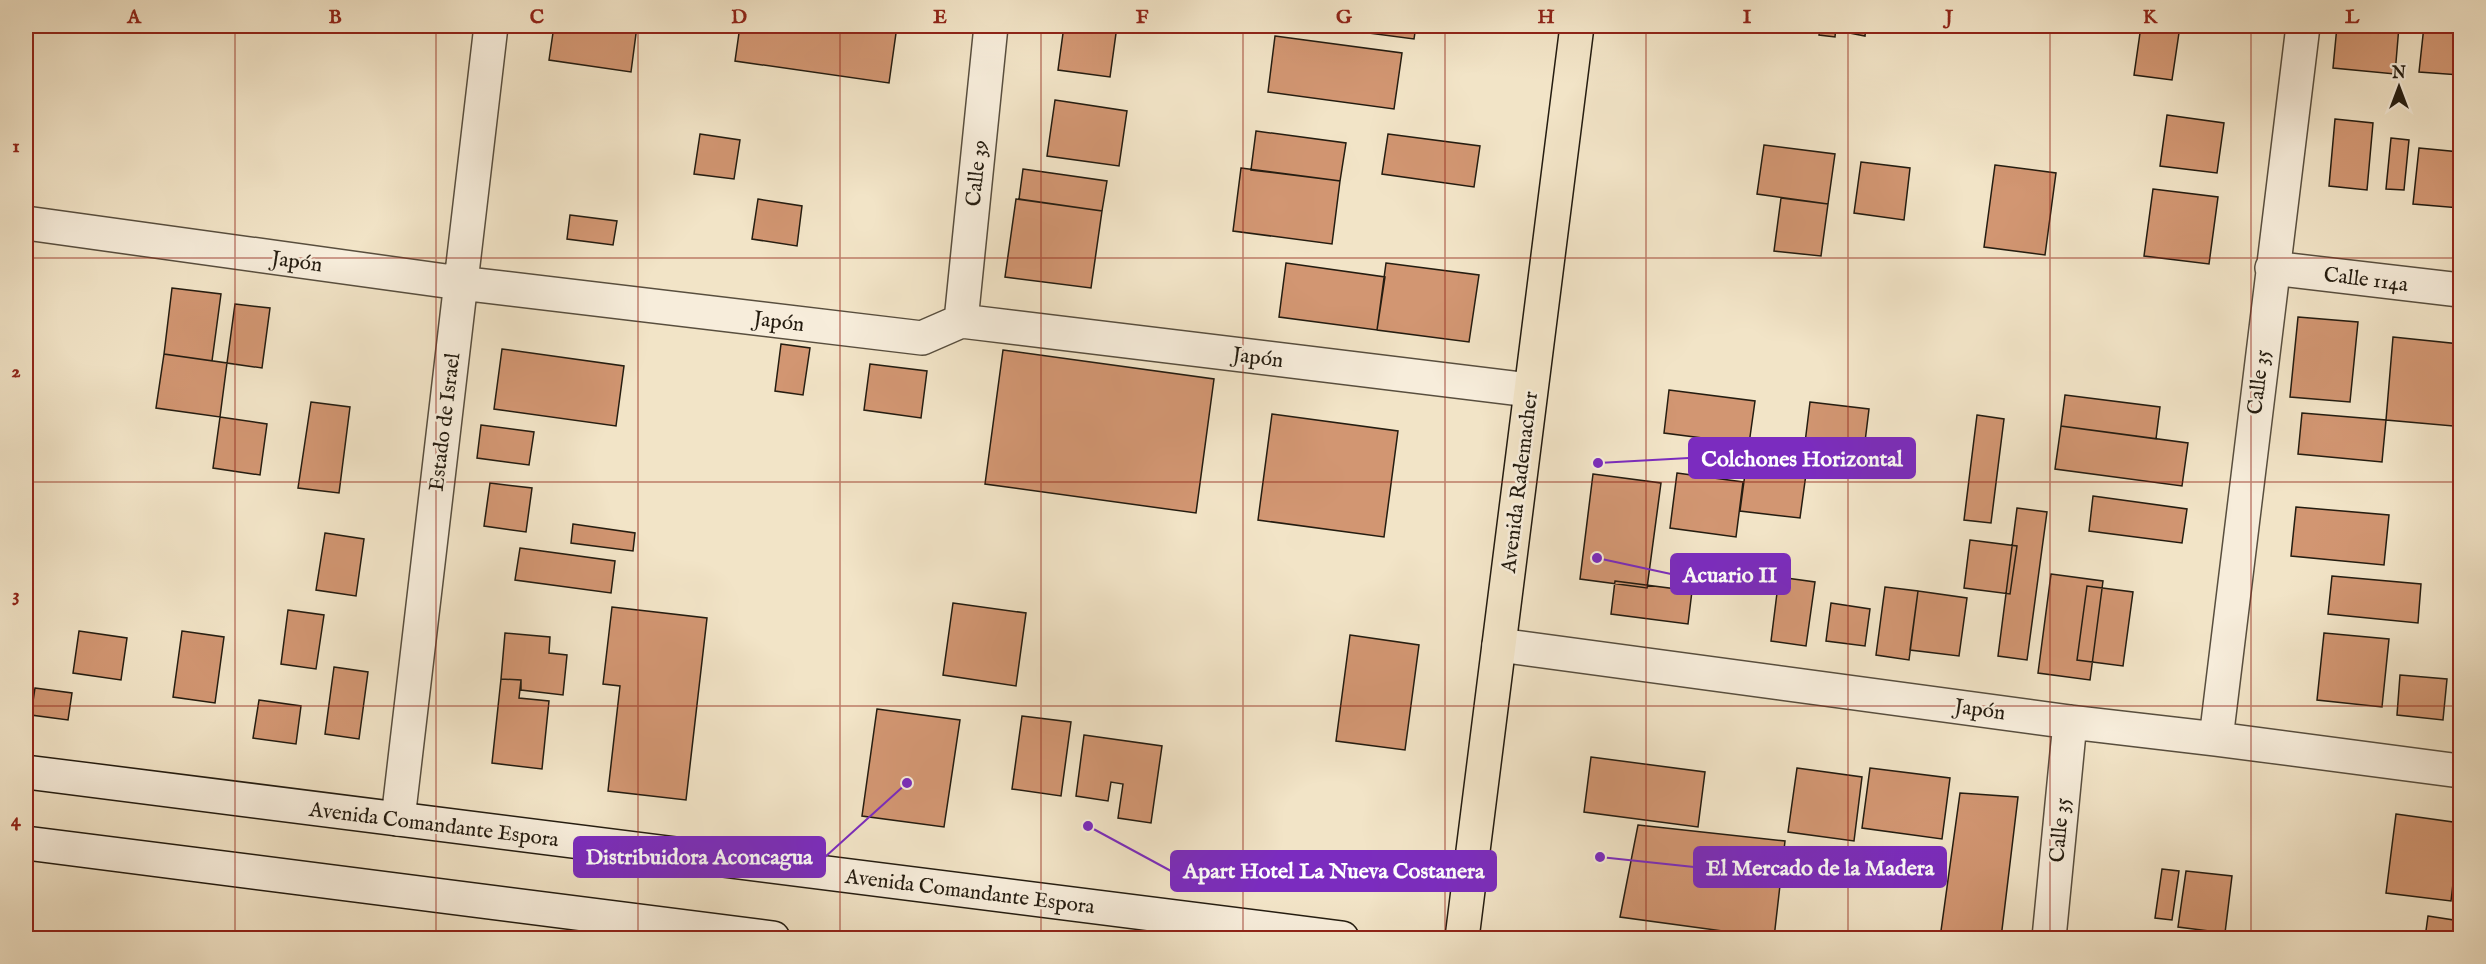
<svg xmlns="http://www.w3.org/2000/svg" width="2486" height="964" font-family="'IM FELL English',serif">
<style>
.building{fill:#d29672;stroke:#241c10;stroke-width:1.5}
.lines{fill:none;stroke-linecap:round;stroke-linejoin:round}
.minor-casing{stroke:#584e3e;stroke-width:36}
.secondary-casing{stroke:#241c10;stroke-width:36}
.primary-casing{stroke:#241c10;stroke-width:36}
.minor{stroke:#f7eddb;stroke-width:33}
.secondary{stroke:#f7eddb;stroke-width:33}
.primary{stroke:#f2e4c7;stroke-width:33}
.grid{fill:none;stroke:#8f2418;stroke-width:1.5;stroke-opacity:0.55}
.labels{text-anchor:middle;stroke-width:5;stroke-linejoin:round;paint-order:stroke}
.street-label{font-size:21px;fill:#241c10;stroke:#f7eddb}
.leader{fill:none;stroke:#7b2cbf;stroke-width:2}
.callout-dot{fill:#7b2cbf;stroke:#f7eddb;stroke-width:2}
.callout{fill:#7b2cbf;stroke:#7b2cbf;stroke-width:2}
.callout-label{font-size:22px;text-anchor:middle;font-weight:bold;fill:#fff}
.neatline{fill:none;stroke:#8f2418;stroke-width:2}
.grid-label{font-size:20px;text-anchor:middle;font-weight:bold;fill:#8f2418}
</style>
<rect width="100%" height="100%" fill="#f2e4c7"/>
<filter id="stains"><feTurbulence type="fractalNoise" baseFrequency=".00333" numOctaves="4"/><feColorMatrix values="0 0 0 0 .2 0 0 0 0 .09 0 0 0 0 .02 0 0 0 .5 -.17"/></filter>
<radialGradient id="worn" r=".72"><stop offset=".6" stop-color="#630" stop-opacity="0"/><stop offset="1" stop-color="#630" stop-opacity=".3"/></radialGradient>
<!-- building -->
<path class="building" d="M 554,26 L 637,26 L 631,72 L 549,60 Z
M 740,26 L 897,26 L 889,83 L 735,61 Z
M 1064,26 L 1117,26 L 1110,77 L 1058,70 Z
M 1315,26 L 1416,26 L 1414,39 Z
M 1820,26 L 1836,26 L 1835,37 L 1819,35 Z
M 1845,26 L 1866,26 L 1865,36 L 1844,32 Z
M 2141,26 L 2180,26 L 2172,80 L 2134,75 Z
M 2337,26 L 2399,26 L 2395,74 L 2333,68 Z
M 2424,26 L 2460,26 L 2460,75 L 2419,72 Z
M 1275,36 L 1402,53 L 1394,109 L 1268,92 Z
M 1055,100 L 1127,111 L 1119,166 L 1047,156 Z
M 2167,115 L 2224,123 L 2217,173 L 2160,166 Z
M 2335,119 L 2373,123 L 2367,190 L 2329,186 Z
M 1256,131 L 1346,143 L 1340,181 L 1251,170 Z
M 700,134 L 740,140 L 734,179 L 694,174 Z
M 1388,134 L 1480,146 L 1474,187 L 1382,174 Z
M 2391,138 L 2409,140 L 2404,190 L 2386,189 Z
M 1764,145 L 1835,154 L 1828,204 L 1757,194 Z
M 2419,148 L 2460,152 L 2460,208 L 2413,204 Z
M 1861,162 L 1910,168 L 1904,220 L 1854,213 Z
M 1995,165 L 2056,173 L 2045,255 L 1984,247 Z
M 1241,168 L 1340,181 L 1332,244 L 1233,231 Z
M 1023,169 L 1107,181 L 1102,211 L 1019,199 Z
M 2153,189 L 2218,197 L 2209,264 L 2144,256 Z
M 1781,198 L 1828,204 L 1821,256 L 1774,251 Z
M 758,199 L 802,206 L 797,246 L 752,239 Z
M 1016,199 L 1102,211 L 1091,288 L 1005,277 Z
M 570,215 L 617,221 L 613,245 L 567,239 Z
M 1286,263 L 1385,277 L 1377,330 L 1279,317 Z
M 1386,263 L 1479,275 L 1469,342 L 1377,330 Z
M 172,288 L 221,294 L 212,361 L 164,354 Z
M 235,304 L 270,308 L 262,368 L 227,363 Z
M 2298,317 L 2358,322 L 2350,402 L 2290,397 Z
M 2393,337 L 2460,344 L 2453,426 L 2386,420 Z
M 781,344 L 810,348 L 803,395 L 775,391 Z
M 502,349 L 624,366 L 616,426 L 494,409 Z
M 1003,350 L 1214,379 L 1196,513 L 985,484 Z
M 164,354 L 227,363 L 220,417 L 156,408 Z
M 870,364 L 927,371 L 921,418 L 864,410 Z
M 1669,390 L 1755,401 L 1749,444 L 1664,433 Z
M 2065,395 L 2160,407 L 2156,439 L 2061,426 Z
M 311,402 L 350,407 L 339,493 L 298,488 Z
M 1810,402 L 1869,409 L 1863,458 L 1804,451 Z
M 2302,413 L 2386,420 L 2382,462 L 2298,454 Z
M 1272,414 L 1398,431 L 1384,537 L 1258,520 Z
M 1977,415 L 2004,419 L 1991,523 L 1964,520 Z
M 220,417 L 267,424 L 260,475 L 213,468 Z
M 481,425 L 534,432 L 529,465 L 477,458 Z
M 2061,426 L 2188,443 L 2182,486 L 2055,469 Z
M 1749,444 L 1809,452 L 1800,518 L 1740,511 Z
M 1677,473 L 1743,482 L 1736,537 L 1670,528 Z
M 1593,474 L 1661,483 L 1647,588 L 1580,579 Z
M 490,483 L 532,488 L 526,532 L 484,526 Z
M 2093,496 L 2187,509 L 2182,543 L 2089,531 Z
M 2296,507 L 2389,515 L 2384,565 L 2291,556 Z
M 2017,508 L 2047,512 L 2027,660 L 1998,656 Z
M 573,524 L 635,533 L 633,551 L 571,543 Z
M 325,533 L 364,539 L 356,596 L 316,590 Z
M 1970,540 L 2017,546 L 2010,594 L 1964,588 Z
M 520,548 L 615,561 L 611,593 L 515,580 Z
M 2051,574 L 2103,581 L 2090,680 L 2038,673 Z
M 2332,576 L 2421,584 L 2418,623 L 2328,614 Z
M 1779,577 L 1815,582 L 1806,646 L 1771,641 Z
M 1615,581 L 1692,591 L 1688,624 L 1611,614 Z
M 2087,586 L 2133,592 L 2123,666 L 2077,660 Z
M 1885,587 L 1918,591 L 1909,660 L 1876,655 Z
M 1918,591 L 1967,598 L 1959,656 L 1910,650 Z
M 953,603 L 1026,613 L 1016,686 L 943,675 Z
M 1831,603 L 1870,609 L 1865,646 L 1826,641 Z
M 612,607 L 707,618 L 686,800 L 608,791 L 620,686 L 603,684 Z
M 288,610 L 324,615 L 316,669 L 281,664 Z
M 79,631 L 127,638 L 121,680 L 73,673 Z
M 182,631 L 224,637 L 215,703 L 173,697 Z
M 505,633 L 550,637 L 549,653 L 567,655 L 563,695 L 521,690 L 521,680 L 501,679 Z
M 2324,633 L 2389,639 L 2382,707 L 2317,700 Z
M 1350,635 L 1419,645 L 1405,750 L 1336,741 Z
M 334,667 L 368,672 L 359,739 L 325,734 Z
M 2400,675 L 2447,679 L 2443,720 L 2397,715 Z
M 501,679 L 521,680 L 519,698 L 549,701 L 542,769 L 492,763 Z
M 35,688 L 72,693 L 68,720 L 31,715 Z
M 259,700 L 301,706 L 296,744 L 253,738 Z
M 877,709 L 960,720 L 944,827 L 862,816 Z
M 1022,716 L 1071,722 L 1061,796 L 1012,789 Z
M 1084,735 L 1162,746 L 1151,823 L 1118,818 L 1123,784 L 1111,782 L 1108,801 L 1076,796 Z
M 1591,757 L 1705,772 L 1698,827 L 1584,812 Z
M 1797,768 L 1862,777 L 1854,841 L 1788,832 Z
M 1870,768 L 1950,778 L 1942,839 L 1862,828 Z
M 1960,793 L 2018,797 L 2001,938 L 1940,938 Z
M 2396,814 L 2460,823 L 2451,901 L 2386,893 Z
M 1638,825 L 1785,841 L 1774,938 L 1620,917 Z
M 2162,869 L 2179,871 L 2172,920 L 2155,918 Z
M 2186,871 L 2232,876 L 2225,933 L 2178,927 Z
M 2428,916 L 2460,921 L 2460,938 L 2425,938 Z"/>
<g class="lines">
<defs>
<path id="minor" d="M 26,223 L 460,283 L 922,338 L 961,321 L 1530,390
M 2272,268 L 2460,290
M 961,321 L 991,26
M 1499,645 L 2070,722 L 2216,739 L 2460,771
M 2216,739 L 2303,26
M 398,819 L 491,26
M 2049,938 L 2070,722"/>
<path id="secondary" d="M 26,772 L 1342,938
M 26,843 L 773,938"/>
<path id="primary" d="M 1462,938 L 1577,26"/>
</defs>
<!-- minor casing -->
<use href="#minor" class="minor-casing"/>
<!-- secondary casing -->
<use href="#secondary" class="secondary-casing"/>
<!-- primary casing -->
<use href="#primary" class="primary-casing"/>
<!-- minor -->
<use href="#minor" class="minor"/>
<!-- secondary -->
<use href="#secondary" class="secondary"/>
<!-- primary -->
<use href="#primary" class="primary"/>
</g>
<!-- grid -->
<path class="grid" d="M 235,26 L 235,938M 436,26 L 436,938M 638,26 L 638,938M 840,26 L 840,938M 1041,26 L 1041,938M 1243,26 L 1243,938M 1445,26 L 1445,938M 1646,26 L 1646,938M 1848,26 L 1848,938M 2050,26 L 2050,938M 2251,26 L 2251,938M 26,258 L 2460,258M 26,482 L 2460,482M 26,706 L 2460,706"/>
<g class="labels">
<!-- street labels -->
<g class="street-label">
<text transform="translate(976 173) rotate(-84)" y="7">Calle 39</text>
<text transform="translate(297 261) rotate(8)" y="7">Japón</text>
<text transform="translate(2366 279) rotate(7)" y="7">Calle 114a</text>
<text transform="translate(779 321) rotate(7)" y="7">Japón</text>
<text transform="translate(1258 357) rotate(7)" y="7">Japón</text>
<text transform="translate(2258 382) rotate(-83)" y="7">Calle 35</text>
<text transform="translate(444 422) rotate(-83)" y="7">Estado de Israel</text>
<text transform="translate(1519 482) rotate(-83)" y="7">Avenida Rademacher</text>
<text transform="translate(1980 709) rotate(8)" y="7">Japón</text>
<text transform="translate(434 824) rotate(7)" y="7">Avenida Comandante Espora</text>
<text transform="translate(2059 830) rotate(-85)" y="7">Calle 35</text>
<text transform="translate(970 891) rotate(7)" y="7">Avenida Comandante Espora</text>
</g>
</g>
<!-- callouts -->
<path class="leader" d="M1598 463L1689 458M1597 558L1671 574M907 783L825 857M1600 857L1694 867M1088 826L1171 871"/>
<g class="callout-dot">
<circle cx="1598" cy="463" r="6"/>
<circle cx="1597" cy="558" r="6"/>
<circle cx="907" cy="783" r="6"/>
<circle cx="1600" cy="857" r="6"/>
<circle cx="1088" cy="826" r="6"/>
</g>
<g class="callout">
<rect x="1689" y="438" width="226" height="40" rx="6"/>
<rect x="1671" y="554" width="119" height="40" rx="6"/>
<rect x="574" y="837" width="251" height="40" rx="6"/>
<rect x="1694" y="847" width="252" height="40" rx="6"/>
<rect x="1171" y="851" width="325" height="40" rx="6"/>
</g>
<g class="callout-label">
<text x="1802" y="466">Colchones Horizontal</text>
<text x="1730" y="582">Acuario II</text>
<text x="699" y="864">Distribuidora Aconcagua</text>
<text x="1820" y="875">El Mercado de la Madera</text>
<text x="1334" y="878">Apart Hotel La Nueva Costanera</text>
</g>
<!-- margin -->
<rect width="2486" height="964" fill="none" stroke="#f2e4c7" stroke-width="66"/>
<!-- north arrow -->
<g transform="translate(2399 87)" stroke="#f7eddb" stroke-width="4.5" paint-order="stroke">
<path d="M0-4.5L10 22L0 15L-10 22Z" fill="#241c10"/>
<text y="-9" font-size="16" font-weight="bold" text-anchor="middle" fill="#241c10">N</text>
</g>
<rect x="33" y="33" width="2420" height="898" class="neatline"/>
<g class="grid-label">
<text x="134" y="23">A</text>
<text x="335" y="23">B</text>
<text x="537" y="23">C</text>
<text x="739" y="23">D</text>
<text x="940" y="23">E</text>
<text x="1142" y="23">F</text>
<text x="1344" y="23">G</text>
<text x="1546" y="23">H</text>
<text x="1747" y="23">I</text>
<text x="1949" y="23">J</text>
<text x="2150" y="23">K</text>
<text x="2352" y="23">L</text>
<text x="16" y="152">1</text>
<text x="16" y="377">2</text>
<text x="16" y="601">3</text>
<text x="16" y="826">4</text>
</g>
<rect width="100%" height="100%" filter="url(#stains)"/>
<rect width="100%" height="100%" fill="url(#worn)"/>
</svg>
